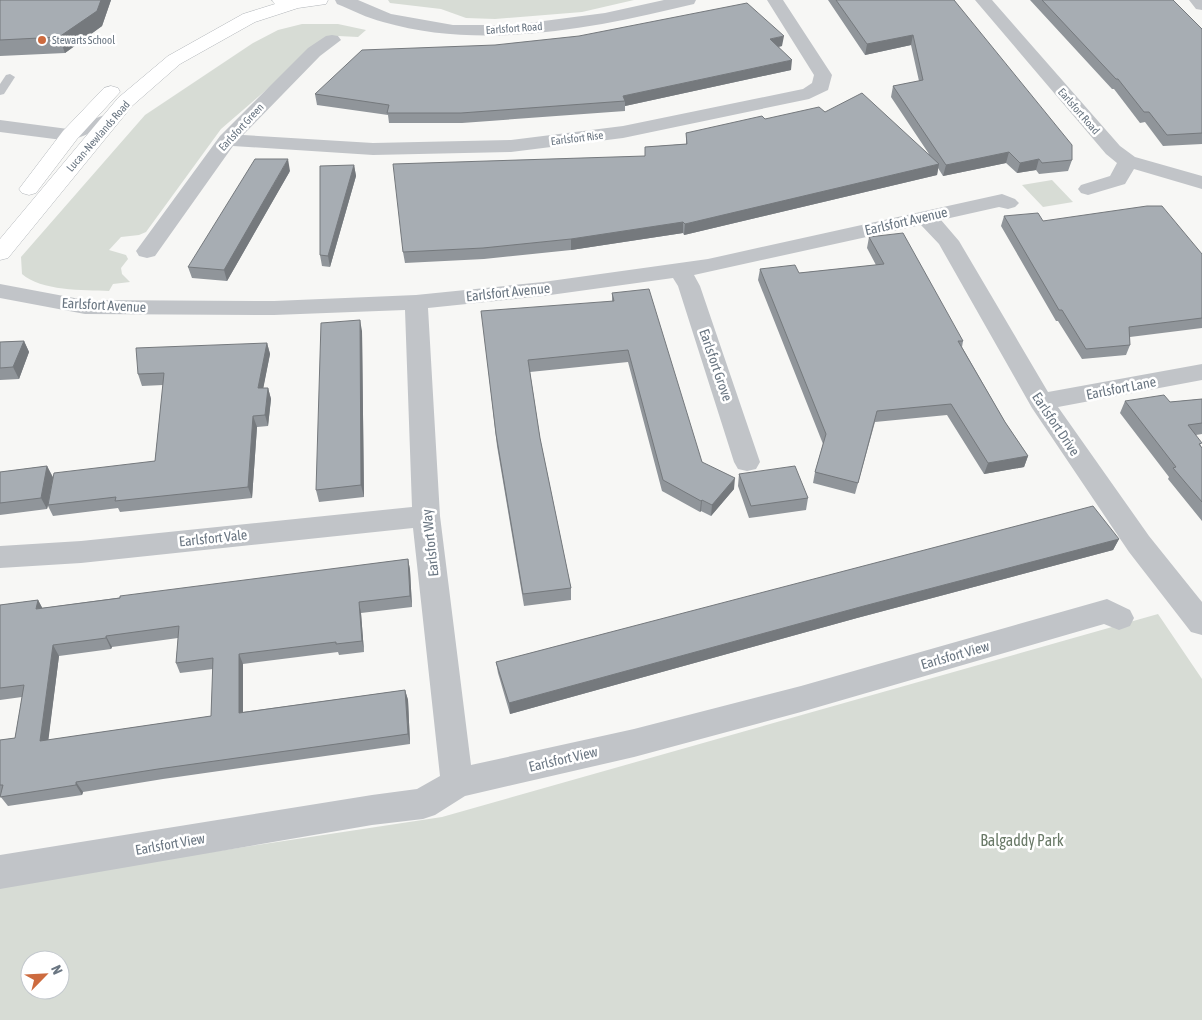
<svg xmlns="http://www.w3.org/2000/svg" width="1202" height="1020" font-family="'Asap Condensed',sans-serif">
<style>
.green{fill:#d7dcd5;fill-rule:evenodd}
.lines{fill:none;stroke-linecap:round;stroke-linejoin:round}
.secondary-casing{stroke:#b2b6ba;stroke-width:1}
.lane{fill:#c1c4c8;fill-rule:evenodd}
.street{fill:#c1c4c8;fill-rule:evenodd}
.secondary{fill:#fff;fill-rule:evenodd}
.wall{fill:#90959a;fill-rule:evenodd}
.shaded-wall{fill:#75797d}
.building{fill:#a7adb3;stroke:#75797d;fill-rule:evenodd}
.poi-dot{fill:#cd6b3f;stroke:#fff;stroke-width:2}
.labels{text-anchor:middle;stroke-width:5;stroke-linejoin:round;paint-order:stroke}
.far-street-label{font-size:11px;fill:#6a7682;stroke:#fff}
.far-poi-label{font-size:11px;fill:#6a7682;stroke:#fff;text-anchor:start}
.street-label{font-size:14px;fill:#6a7682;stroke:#fff}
.near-park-label{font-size:16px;fill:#6a7a68;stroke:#fff}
</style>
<rect width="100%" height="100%" fill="#f7f7f5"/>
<!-- green -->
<path class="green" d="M 388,0 L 634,0 L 582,12 L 495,19 L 466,18 L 441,9 L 390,3 Z
M 302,24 L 338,24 L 366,30 L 358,37 L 338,36 L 325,39 L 221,129 L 146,232 L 139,235 L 121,237 L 109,250 L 126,255 L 128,259 L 121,268 L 122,274 L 130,282 L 113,284 L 109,291 C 83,290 41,291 22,274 L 21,257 L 145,115 L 253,43 L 278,30 Z
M 1052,180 L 1073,202 L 1043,207 L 1022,185 Z
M 1158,614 L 1202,679 L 1202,1020 L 0,1020 L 0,884 L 442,817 ZM 30,960 L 60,960 L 60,990 L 30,990 Z"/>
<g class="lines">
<defs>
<path id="secondary" d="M 272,0 L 328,0 L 326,4 L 298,8 L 255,22 L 180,64 L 132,106 L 8,258 L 0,260 L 0,239 L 118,98 L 168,56 L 243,14 L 275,4 Z
M 111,86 L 118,88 L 120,92 L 77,139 L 36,193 L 29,195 L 22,193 L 19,189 L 63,131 L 104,88 Z"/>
</defs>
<!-- secondary casing -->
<use href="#secondary" class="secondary-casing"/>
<!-- lane -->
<path class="lane" d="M 10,74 L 15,77 L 4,94 L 0,95 L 0,84 L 6,75 Z"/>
<!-- street -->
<path class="street" d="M 335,0 L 358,0 L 391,14 L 453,25 L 513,25 L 605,13 L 664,0 L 696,0 L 694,4 C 594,28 484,51 383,22 C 367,18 352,10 337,4 Z
M 767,0 L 783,0 L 832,75 L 828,90 L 809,99 L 623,138 L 511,152 L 373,155 L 233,146 L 155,256 L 147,258 L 139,256 L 136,251 L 220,136 L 308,48 L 326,36 L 332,35 L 338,36 L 341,40 L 320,56 L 243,135 L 373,143 L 511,140 L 623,126 L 803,89 L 812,83 L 814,75 Z
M 975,0 L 992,0 L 1120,146 L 1135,157 L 1202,176 L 1202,189 L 1134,169 L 1125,184 L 1088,195 L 1081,193 L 1078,189 L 1081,185 L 1110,176 L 1117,163 L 1106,154 Z
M 1189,0 L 1202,0 L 1202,10 L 1196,9 Z
M 112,112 L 119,114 L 122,118 L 119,122 L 70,141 L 0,132 L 0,120 L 68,129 Z
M 1002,194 L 1015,199 L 1019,203 L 1015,207 L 1008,209 L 999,207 L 941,220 L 959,241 L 1048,392 L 1202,364 L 1202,380 L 1058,407 L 1149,536 L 1202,602 L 1202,635 L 1191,632 L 1129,552 L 1032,408 L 939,244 L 921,225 L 694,275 L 700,286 L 760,462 L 756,469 L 747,471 L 738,469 L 734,462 L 678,286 L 673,278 L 543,296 L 428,308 L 440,516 L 471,765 L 634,729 L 801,686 L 1107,599 L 1130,610 L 1134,618 L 1130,626 L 1119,630 L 1104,624 L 801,712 L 634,757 L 465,796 L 435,815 L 423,819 L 372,825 L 0,889 L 0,855 L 372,795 L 417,789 L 440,776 L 413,528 L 81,563 L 0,568 L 0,546 L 81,541 L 412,507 L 405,310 L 274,315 L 85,314 L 0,298 L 0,284 L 85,300 L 274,301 L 416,295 L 543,282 L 708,259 Z"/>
<!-- secondary -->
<use href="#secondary" class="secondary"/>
</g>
<!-- wall -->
<path class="wall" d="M 0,0 L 111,0 L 102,26 L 65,53 L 0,56 Z
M 828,0 L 954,0 L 1072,160 L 1068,171 L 1039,174 L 1036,170 L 1017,173 L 1006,163 L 943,176 L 938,168 L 937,175 L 684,235 L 683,233 L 571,250 L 484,259 L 405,263 L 403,252 L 645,156 L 645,147 L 686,144 L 686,133 L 765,119 L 825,112 L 929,154 L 891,97 L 893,86 L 919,81 L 911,45 L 865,55 Z
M 1030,0 L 1173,0 L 1202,29 L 1202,144 L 1163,146 L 1145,122 L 1140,123 L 1114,89 L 1112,89 Z
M 782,46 L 779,47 L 791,70 L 625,106 L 625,111 L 462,123 L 389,123 L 388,115 L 317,105 L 315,94 Z
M 354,165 L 356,176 L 330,267 L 322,266 L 320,255 Z
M 290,171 L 227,281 L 192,278 L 188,267 Z
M 1004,216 L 1043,221 L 1202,254 L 1202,328 L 1130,337 L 1130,345 L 1126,355 L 1082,359 L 1058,321 L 1056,321 L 1001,226 Z
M 869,237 L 963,341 L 962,347 L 1005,422 L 1028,456 L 1024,467 L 984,474 L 947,415 L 875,422 L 855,494 L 813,483 L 815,472 L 823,444 L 758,280 L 760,269 L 799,273 L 876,265 L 867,248 Z
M 612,293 L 702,462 L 734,489 L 711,516 L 701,511 L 700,512 L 662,491 L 628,362 L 530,372 L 540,438 L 571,588 L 571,600 L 524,606 L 497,446 L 483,323 L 612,301 Z
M 362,331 L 364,497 L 319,502 L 316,490 Z
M 24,341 L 29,352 L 19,379 L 0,380 L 0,342 Z
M 267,343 L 270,354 L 263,388 L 268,388 L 271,399 L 268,426 L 257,427 L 252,498 L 120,512 L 118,508 L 53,516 L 48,506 L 47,509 L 0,515 L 0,472 L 47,466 L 53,477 L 155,461 L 163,385 L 142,386 L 138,374 Z
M 1202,399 L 1202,434 L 1196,435 L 1202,448 L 1202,521 L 1168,479 L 1169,477 L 1120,413 L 1125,401 L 1170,402 Z
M 739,474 L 808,498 L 806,510 L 749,518 L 738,486 Z
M 1119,539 L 1113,550 L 857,618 L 510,714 L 498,673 L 496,662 Z
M 408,559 L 410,570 L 412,607 L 361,613 L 364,652 L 339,655 L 338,652 L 243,664 L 243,712 L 405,690 L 408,700 L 410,744 L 163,779 L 83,792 L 82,795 L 8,806 L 0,796 L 0,740 L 15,738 L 22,697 L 0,700 L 0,605 L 38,600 L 42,608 ZM 178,638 L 176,663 L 180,673 L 213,669 L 211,716 L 48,740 L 59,656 L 111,649 L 112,647 Z"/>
<!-- shaded-wall -->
<path class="shaded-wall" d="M 101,0 L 111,0 L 102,26 L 65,53 L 59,37 Z
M 913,35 L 911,45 L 865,55 L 867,44 Z
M 784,36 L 782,46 L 769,49 L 770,39 Z
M 792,60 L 791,70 L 625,106 L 625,101 L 623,96 Z
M 1009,152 L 1006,163 L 943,176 L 946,165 Z
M 288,159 L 290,171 L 227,281 L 224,270 Z
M 1039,159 L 1036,170 L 1017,173 L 1020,163 Z
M 939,164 L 937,175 L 684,235 L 685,224 Z
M 354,165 L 356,176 L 330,267 L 328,256 Z
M 683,222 L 683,233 L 571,250 L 571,239 Z
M 360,320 L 362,331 L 364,497 L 361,485 Z
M 24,341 L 29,352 L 19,379 L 13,367 Z
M 267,343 L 270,354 L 261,400 L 258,388 Z
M 268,388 L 271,399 L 268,426 L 265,415 Z
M 253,416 L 257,427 L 252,498 L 248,487 Z
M 1028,456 L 1024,467 L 984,474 L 988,463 Z
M 47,466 L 53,478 L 47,509 L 41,498 Z
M 735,478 L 734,489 L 711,516 L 712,505 Z
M 702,500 L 701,511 L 700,512 L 701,501 Z
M 1119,539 L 1113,550 L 857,618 L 510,714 L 509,703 L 860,607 Z
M 408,559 L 410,570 L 412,607 L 410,596 Z
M 38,600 L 44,611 L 36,609 Z
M 359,602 L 361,613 L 364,652 L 362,641 Z
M 106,636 L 112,647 L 111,649 L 106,638 Z
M 53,645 L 59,656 L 47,751 L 40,741 Z
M 239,654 L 243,664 L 243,723 L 239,713 Z
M 405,690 L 408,700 L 410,744 L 408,734 Z
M 76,782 L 83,792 L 82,795 L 76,785 Z"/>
<!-- building -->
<path class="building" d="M 0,0 L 101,0 L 97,11 L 59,37 L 0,40 Z
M 836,0 L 954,0 L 1072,145 L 1072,160 L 1042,163 L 1039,159 L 1020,163 L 1009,152 L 946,165 L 893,86 L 923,80 L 913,35 L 867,44 Z
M 1042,0 L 1173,0 L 1202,29 L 1202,133 L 1167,135 L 1149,112 L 1144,112 L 1118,79 L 1116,79 Z
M 747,3 L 784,36 L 770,39 L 792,60 L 623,96 L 625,101 L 461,113 L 387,113 L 389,105 L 315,94 L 362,50 L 495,45 L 579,36 Z
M 862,93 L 939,164 L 685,224 L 683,222 L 571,239 L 483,248 L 403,252 L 393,164 L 645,156 L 645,147 L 687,144 L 686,133 L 762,116 L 765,119 L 819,107 L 825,112 Z
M 255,159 L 288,159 L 224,270 L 188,267 Z
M 354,165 L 328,256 L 320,255 L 320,166 Z
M 1147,206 L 1162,206 L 1202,254 L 1202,318 L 1129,327 L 1130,345 L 1086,349 L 1062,310 L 1059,310 L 1004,216 L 1038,213 L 1043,221 Z
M 903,233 L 963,341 L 958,341 L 1005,422 L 1028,456 L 988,463 L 951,404 L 877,411 L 858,483 L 815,472 L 826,434 L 760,269 L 795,265 L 799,273 L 884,264 L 869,237 Z
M 649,289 L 702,462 L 735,478 L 712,505 L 702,500 L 701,501 L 663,480 L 628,350 L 528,360 L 540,438 L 571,588 L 523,594 L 496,434 L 481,311 L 614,301 L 612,293 Z
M 360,320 L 361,485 L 316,490 L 321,323 Z
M 24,341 L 13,367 L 0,368 L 0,342 Z
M 267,343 L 258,388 L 268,388 L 265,415 L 253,416 L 248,487 L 115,501 L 116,497 L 48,505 L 54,473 L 155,461 L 164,373 L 138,374 L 136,348 Z
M 1164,395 L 1170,402 L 1202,399 L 1202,423 L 1188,425 L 1202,443 L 1199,444 L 1202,448 L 1202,502 L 1173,468 L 1176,467 L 1125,401 Z
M 47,466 L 41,498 L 0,503 L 0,472 Z
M 795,466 L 808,498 L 751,506 L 739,474 Z
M 1093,506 L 1119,539 L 860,607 L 509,703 L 496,662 Z
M 408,559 L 410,596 L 359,602 L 362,641 L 336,644 L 336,642 L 239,654 L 239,713 L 405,690 L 408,734 L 158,769 L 76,782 L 76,785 L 0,797 L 3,785 L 0,785 L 0,740 L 15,738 L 24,685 L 0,688 L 0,605 L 38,600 L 36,609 L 120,598 L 120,596 ZM 179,626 L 176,663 L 213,658 L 211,716 L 40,741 L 53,645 L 106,638 L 106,636 Z"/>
<!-- markers -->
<circle class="poi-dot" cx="42" cy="40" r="5"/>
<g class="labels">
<!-- far-street labels -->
<g class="far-street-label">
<text transform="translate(514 28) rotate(-4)" y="4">Earlsfort Road</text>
<text transform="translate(1079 111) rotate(49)" y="4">Earlsfort Road</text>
<text transform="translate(241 127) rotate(-47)" y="4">Earlsfort Green</text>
<text transform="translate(98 136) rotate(-49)" y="4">Lucan-Newlands Road</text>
<text transform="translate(577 138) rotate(-7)" y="4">Earlsfort Rise</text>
</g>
<!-- far-poi labels -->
<g class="far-poi-label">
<text x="52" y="44">Stewarts School</text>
</g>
<!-- street labels -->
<g class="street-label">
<text transform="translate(906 221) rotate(-13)" y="5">Earlsfort Avenue</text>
<text transform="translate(508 292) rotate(-6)" y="5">Earlsfort Avenue</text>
<text transform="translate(104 305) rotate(3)" y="5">Earlsfort Avenue</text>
<text transform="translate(716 365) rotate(71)" y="5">Earlsfort Grove</text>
<text transform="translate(1121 388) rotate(-11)" y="5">Earlsfort Lane</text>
<text transform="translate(1056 424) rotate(56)" y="5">Earlsfort Drive</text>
<text transform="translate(213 538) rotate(-6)" y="5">Earlsfort Vale</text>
<text transform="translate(430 543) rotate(-96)" y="5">Earlsfort Way</text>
<text transform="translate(955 655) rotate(-16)" y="5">Earlsfort View</text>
<text transform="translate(563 759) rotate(-13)" y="5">Earlsfort View</text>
<text transform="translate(170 844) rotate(-10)" y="5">Earlsfort View</text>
</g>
<!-- near-park labels -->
<g class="near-park-label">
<text x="1022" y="846">Balgaddy Park</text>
</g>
</g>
<!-- north arrow -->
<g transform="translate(45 975) rotate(66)"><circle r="24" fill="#ffffff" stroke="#c3c8cd"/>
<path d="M0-4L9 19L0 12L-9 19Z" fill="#cd6b3f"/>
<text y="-8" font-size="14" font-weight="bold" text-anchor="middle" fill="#6a7682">N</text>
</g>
</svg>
